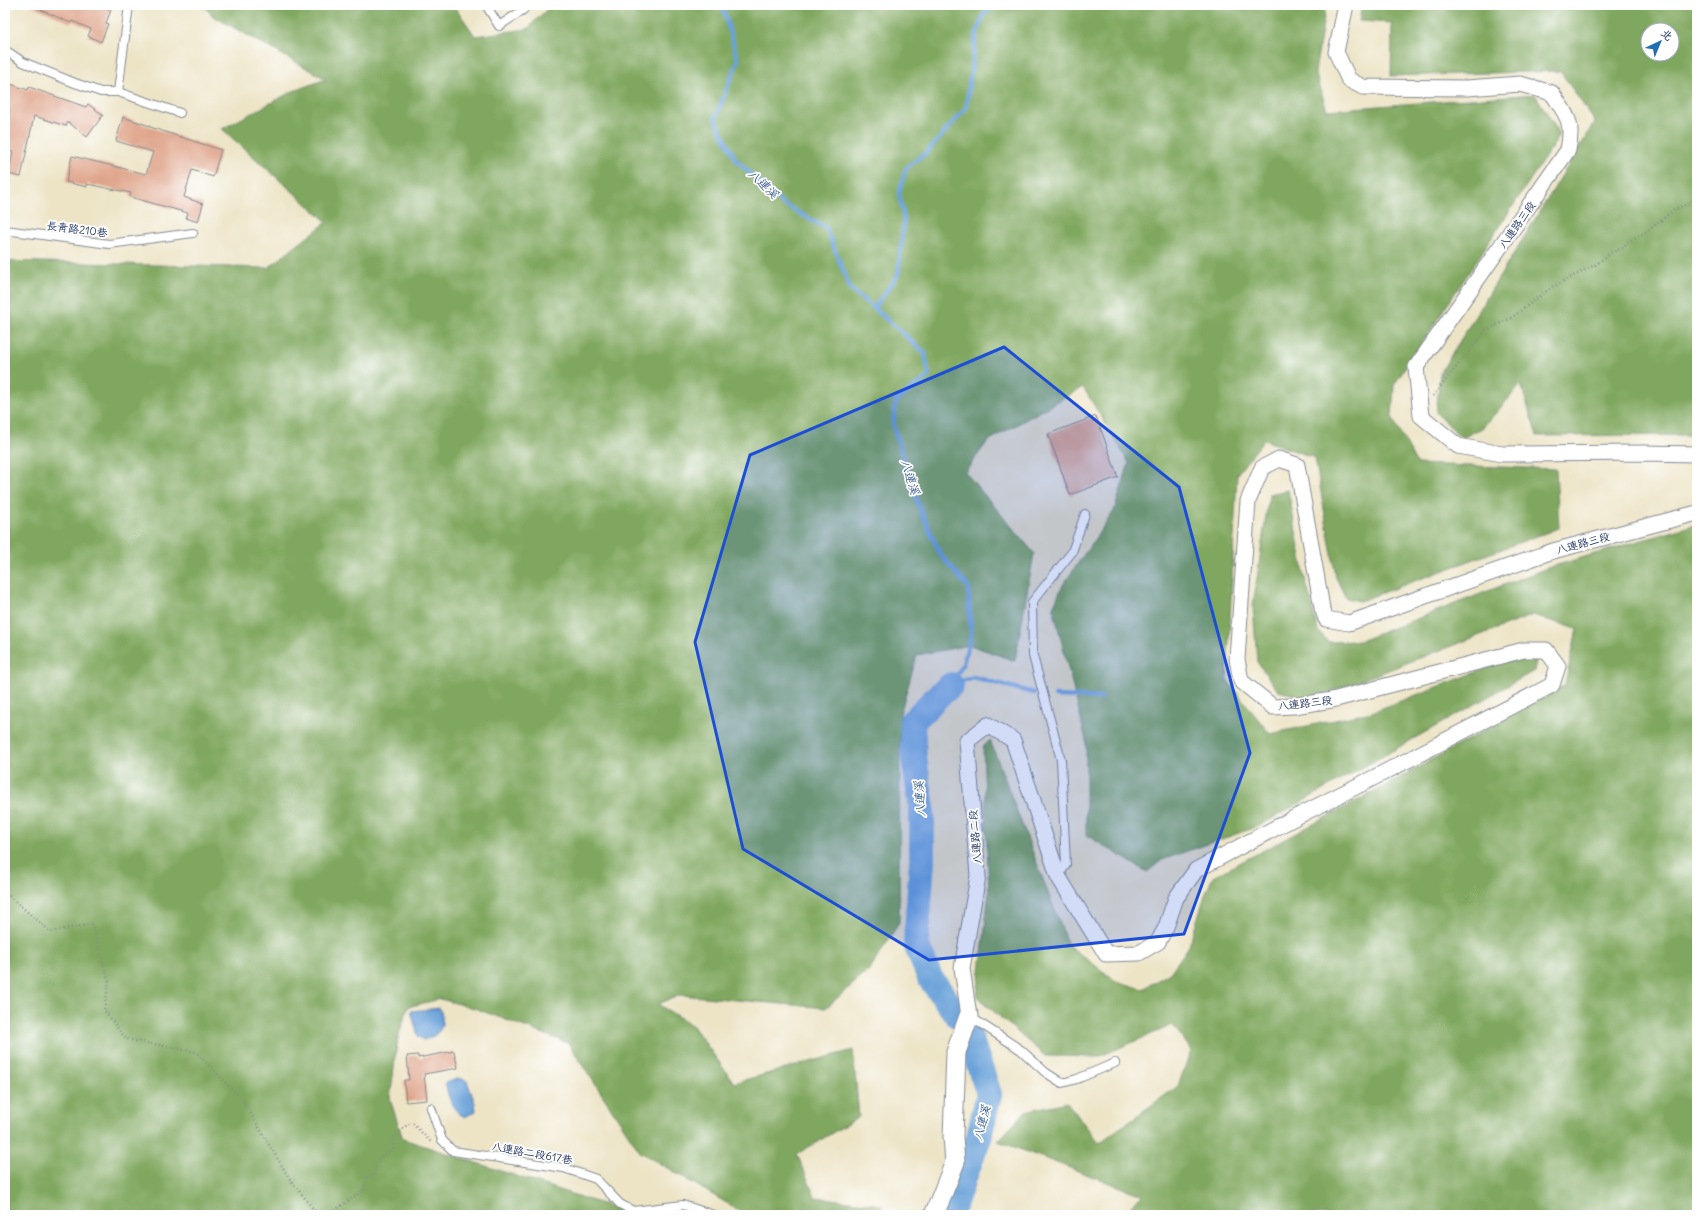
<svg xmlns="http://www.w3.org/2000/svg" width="1702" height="1220" font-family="Delius,'LXGW WenKai TC',sans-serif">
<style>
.forest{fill:#80a75e;stroke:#4e6b5e;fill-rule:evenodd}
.water{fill:#6ba2d9;stroke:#43689c}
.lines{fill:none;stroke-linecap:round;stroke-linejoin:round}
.stream{stroke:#6ba2d9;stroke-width:4.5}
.river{stroke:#6ba2d9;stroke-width:26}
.building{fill:#dfa48a}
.service-casing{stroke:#848a92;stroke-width:10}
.minor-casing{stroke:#848a92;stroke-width:17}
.tertiary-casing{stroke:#848a92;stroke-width:21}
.path{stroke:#848a92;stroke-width:2.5;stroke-dasharray:1 3;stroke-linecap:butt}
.service{stroke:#fff;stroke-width:8}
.minor{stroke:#fff;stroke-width:15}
.tertiary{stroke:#fff;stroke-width:19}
.marked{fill:#1d4ed8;fill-opacity:0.2;stroke:#1d4ed8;stroke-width:3;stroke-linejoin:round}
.labels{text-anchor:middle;stroke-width:3.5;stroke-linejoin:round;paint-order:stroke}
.street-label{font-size:11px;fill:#1b2f5e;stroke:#fff}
.water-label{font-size:12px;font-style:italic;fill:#3b5d8f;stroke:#fff}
</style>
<rect width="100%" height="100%" fill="#fff"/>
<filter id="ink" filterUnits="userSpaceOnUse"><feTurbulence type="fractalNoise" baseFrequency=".025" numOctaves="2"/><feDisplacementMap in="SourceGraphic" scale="8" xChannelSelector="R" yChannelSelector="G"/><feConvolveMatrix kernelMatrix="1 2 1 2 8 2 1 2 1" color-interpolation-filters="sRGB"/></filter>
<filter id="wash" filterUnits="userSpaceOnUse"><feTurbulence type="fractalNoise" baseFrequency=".012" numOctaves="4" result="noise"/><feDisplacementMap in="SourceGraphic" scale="16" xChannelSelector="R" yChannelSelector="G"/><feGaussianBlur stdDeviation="0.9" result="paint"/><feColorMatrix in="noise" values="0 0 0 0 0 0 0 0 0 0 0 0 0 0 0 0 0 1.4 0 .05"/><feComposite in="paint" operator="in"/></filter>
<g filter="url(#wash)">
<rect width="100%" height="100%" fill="#ede4c6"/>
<!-- forest -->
<path class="forest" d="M 203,5 L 454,5 L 475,36 L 527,29 L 551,5 L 721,5 L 727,10 L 730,5 L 1326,5 L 1315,72 L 1327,110 L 1535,94 L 1560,135 L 1394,385 L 1392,417 L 1417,464 L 1556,469 L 1559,528 L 1360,601 L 1346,598 L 1336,578 L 1315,458 L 1264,440 L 1237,474 L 1227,680 L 1270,734 L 1372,712 L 1539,648 L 1534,671 L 1259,826 L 1162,860 L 1147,872 L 1086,835 L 1086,740 L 1053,607 L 1063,585 L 1114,511 L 1129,463 L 1083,387 L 988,441 L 965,472 L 1034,553 L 1015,661 L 970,645 L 917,655 L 900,714 L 899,923 L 870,969 L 826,1008 L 681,995 L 658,1004 L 693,1026 L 734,1083 L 853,1050 L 859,1117 L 797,1154 L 815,1197 L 881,1205 L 885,1215 L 747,1215 L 640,1152 L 568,1043 L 474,1008 L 440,999 L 408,1007 L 398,1037 L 390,1099 L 403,1139 L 636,1215 L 5,1215 L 5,261 L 268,268 L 327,222 L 222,129 L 293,91 L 326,79 L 213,16 Z
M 1362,5 L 1697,5 L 1697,435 L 1537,436 L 1521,385 L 1482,428 L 1462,438 L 1436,413 L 1440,373 L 1595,122 L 1560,71 L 1391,76 L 1392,23 L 1359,21 ZM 1648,30 L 1672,30 L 1672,54 L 1648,54 Z
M 1288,490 L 1305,578 L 1318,631 L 1329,642 L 1360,641 L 1547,568 L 1697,524 L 1697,1215 L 1122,1215 L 1142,1195 L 998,1141 L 1026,1111 L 1067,1102 L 1099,1143 L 1178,1086 L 1191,1050 L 1173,1025 L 1098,1057 L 1045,1056 L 977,997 L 989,893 L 983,747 L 990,740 L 1068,945 L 1116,981 L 1143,989 L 1170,973 L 1189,946 L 1205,895 L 1213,877 L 1385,786 L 1565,685 L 1577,629 L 1533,615 L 1312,699 L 1278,691 L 1257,662 L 1253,606 L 1269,494 Z"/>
<!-- water -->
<path class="water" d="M 440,1008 C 446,1026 441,1035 423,1040 L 418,1036 L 411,1011 Z
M 460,1078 L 467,1081 L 475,1103 L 476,1111 L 465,1117 C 451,1111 449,1097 445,1083 Z"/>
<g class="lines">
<!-- stream -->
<path class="stream" d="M 722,5 L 738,60 L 715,119 L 736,160 L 783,204 L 826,228 L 851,290 L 874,308 L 925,353 L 929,376 L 896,401 L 893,425 L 918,504 L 940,554 L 968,587 L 971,635 L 963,664 L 951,685
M 874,308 L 898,275 L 904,220 L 899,193 L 906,168 L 928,151 L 966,108 L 976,35 L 984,14 L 998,5
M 951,685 L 973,677 L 1034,693
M 1055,696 L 1102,698"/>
<!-- river -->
<path class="river" d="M 951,685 L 938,696 L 912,722 L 914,757 L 922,808 L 922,861 L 916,944 L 930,978 L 957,1015
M 950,1215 L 979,1137 L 989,1094 L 967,1029"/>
</g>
<g id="blocks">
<!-- building -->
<path class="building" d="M 30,5 L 99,5 L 111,10 L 106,23 L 108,24 L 101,42 L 88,36 L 91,29 L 72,21 L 71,23 Z
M 5,82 L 28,90 L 29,87 L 86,107 L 88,104 L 103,115 L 87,137 L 68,122 L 66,126 L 34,116 L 21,177 L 8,174 L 13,152 L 5,150 L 5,133 L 10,109 L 5,108 Z
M 123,117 L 150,126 L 150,127 L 221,150 L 213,177 L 192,170 L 184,197 L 203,204 L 198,222 L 186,218 L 188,213 L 130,197 L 131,193 L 87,184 L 87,187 L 66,182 L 72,156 L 146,174 L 153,152 L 116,141 Z
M 1096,416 L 1118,477 L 1070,495 L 1048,434 Z
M 454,1051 L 458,1068 L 424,1074 L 427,1100 L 406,1102 L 404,1080 L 409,1080 L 407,1056 L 418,1055 L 418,1058 Z"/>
</g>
</g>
<g filter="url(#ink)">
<use href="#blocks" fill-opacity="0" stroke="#848a92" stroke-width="1"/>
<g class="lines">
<defs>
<path id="service" d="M 486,5 L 499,26 L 523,10 L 527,5
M 5,50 L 23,62 L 75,83 L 101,92 L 118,92 L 180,113
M 118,92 L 129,5
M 5,230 L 109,244 L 193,233
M 1058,876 L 1066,865 L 1061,760 L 1033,656 L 1032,602 L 1072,552 L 1085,514
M 969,1016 L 1021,1050 L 1045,1072 L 1062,1083 L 1077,1079 L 1115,1063
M 431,1108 L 442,1140 L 453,1151 L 564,1168 L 596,1179 L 620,1204 L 633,1211 L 683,1205 L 714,1215"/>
<path id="minor" d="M 1346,5 L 1336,52 L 1349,80 L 1363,87 L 1467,88 L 1520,84 L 1552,93 C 1567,116 1574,121 1568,150 L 1416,367 L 1421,416 L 1458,446 L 1502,454 L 1644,453 L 1697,454
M 969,1016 L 962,968 L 978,876 L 967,741 L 988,725 L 1013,740 L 1058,876 L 1106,954 L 1139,953 L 1158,942 L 1166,927 L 1176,898 L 1196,870 L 1294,818 L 1383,773 L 1552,685 L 1558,666 L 1546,650 L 1524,650 L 1332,700 L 1294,706 L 1273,707 L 1241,681 L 1237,659 L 1248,501 L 1262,468 L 1279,459 L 1297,465 L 1322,608 L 1326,619 L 1349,623 L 1553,551 L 1697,513"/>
<path id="tertiary" d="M 934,1215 L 955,1162 L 953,1137 L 956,1052 L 969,1016"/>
</defs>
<!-- service casing -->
<use href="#service" class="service-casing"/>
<!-- minor casing -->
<use href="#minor" class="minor-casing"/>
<!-- tertiary casing -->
<use href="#tertiary" class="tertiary-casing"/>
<!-- path -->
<path class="path" d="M 1433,396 L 1486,330 L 1511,318 L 1552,287 L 1595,265 L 1611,253 L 1622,248 L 1630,241 L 1649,230 L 1674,210 L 1689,203 L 1697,197
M 5,895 L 9,896 L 51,932 L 92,924 L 109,982 L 104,1010 L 126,1039 L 196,1052 L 242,1099 L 289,1178 L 318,1215
M 328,1215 L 364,1190 L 367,1178 L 374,1176 C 377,1160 378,1156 394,1150 L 393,1138 L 408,1124 L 413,1124 L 431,1142"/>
<!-- service -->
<use href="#service" class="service"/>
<!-- minor -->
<use href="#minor" class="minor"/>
<!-- tertiary -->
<use href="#tertiary" class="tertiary"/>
</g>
</g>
<!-- marked area -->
<path class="marked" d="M 1004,347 L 1179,487 L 1250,753 L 1184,934 L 929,960 L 743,849 L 695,642 L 750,455 Z"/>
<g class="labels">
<!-- street labels -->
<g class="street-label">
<text transform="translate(1517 225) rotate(-55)" y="4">八連路三段</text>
<text transform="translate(77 229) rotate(7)" y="4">長青路210巷</text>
<text transform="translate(1583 543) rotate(-15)" y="4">八連路三段</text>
<text transform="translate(1305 703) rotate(-7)" y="4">八連路三段</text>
<text transform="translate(975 837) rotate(-95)" y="4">八連路二段</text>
<text transform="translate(532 1153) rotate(10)" y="4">八連路二段617巷</text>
</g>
<!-- water labels -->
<g class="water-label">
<text transform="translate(763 184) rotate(43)" y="4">八連溪</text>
<text transform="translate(910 477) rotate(72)" y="4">八連溪</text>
<text transform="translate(920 799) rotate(-94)" y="4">八連溪</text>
<text transform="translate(982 1123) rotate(-76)" y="4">八連溪</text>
</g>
</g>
<!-- margin -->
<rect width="1702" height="1220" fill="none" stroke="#fff" stroke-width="20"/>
<!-- north arrow -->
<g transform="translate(1660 42) rotate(44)"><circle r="19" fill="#ffffff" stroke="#a4acbf"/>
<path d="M0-3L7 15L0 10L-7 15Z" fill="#1f6fb2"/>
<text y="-6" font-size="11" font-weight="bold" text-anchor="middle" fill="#1b2f5e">北</text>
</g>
</svg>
